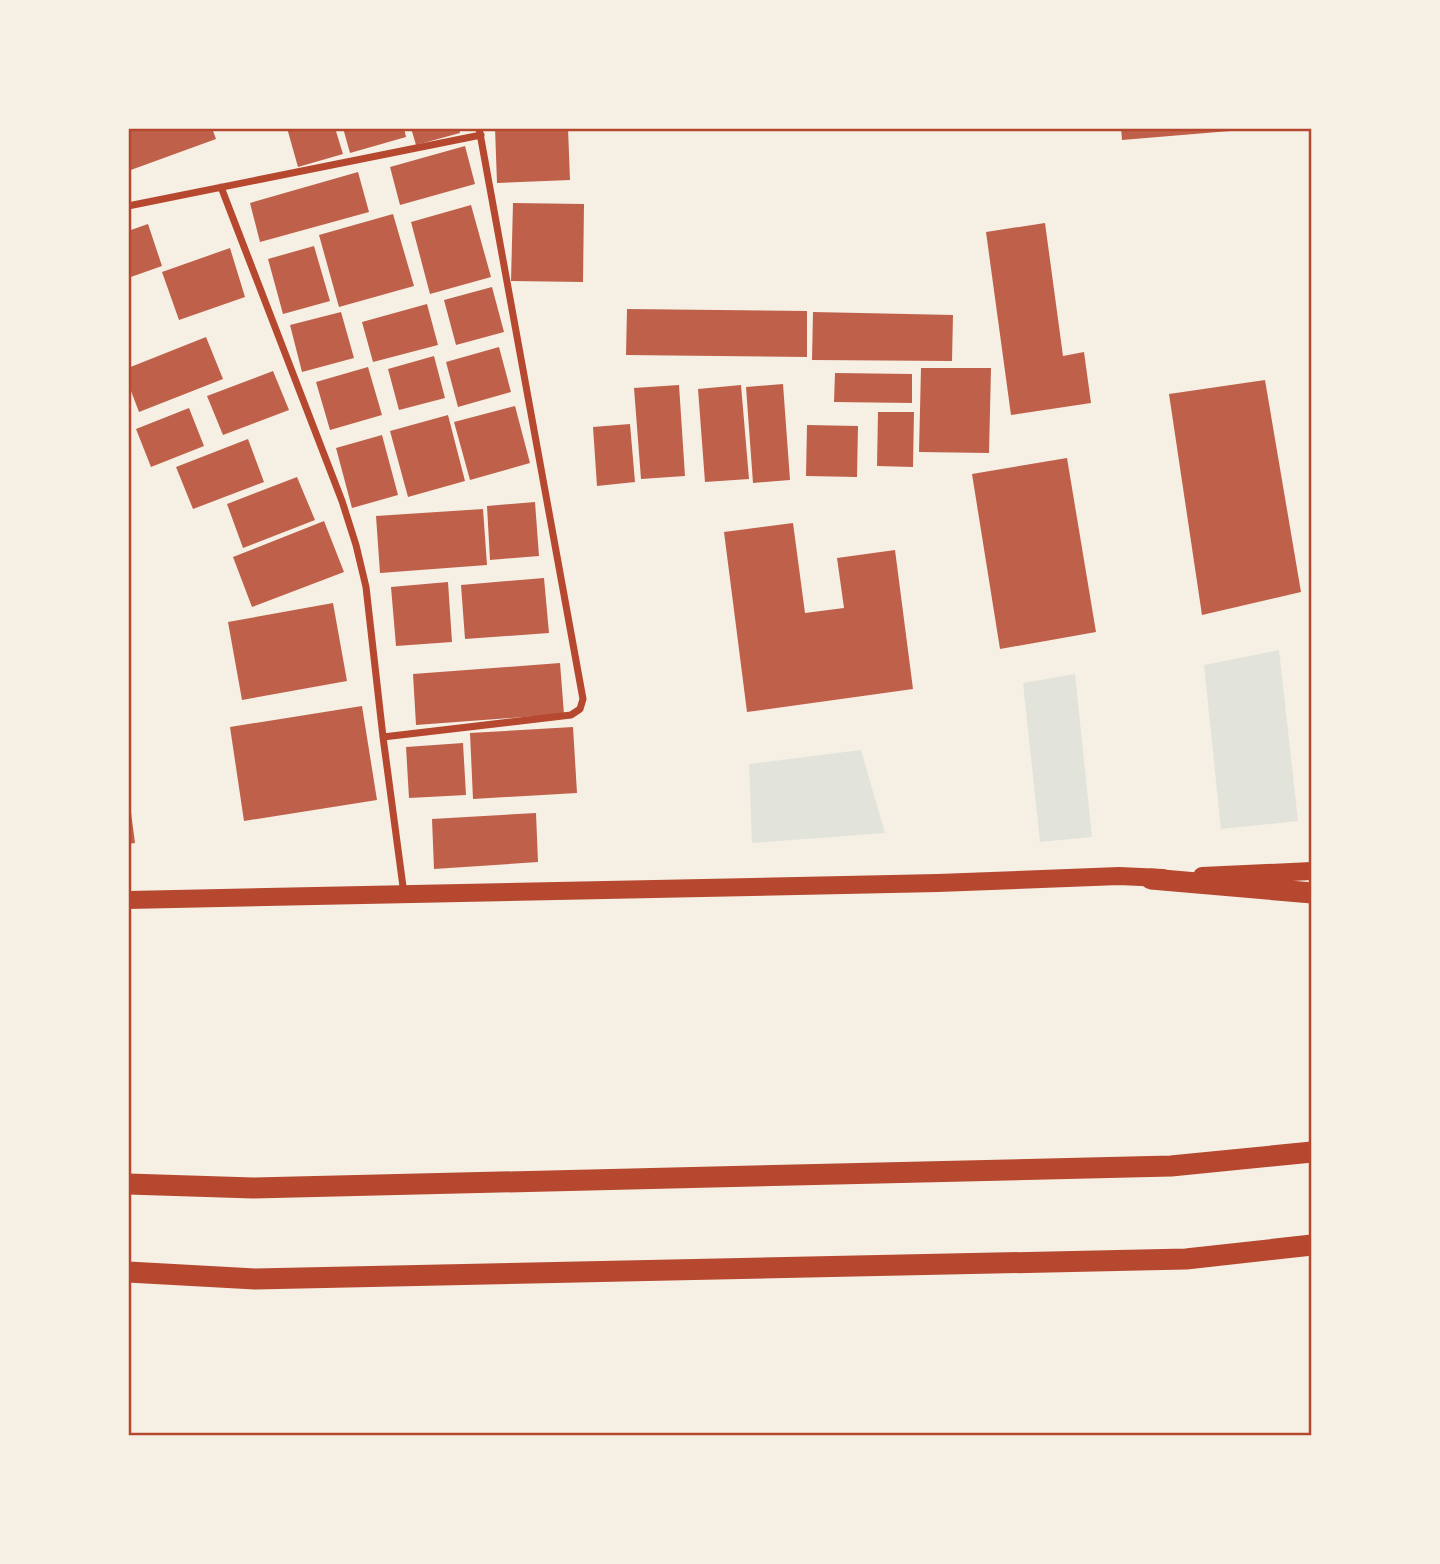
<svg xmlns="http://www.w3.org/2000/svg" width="1440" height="1564" font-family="'Sofia Sans Condensed',sans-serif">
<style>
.green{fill:#e2e4dc}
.building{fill:#bf614a}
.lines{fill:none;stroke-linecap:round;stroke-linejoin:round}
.minor{stroke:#b5482f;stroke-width:7}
.primary{stroke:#b5482f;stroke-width:18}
.motorway{stroke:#b5482f;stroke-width:21}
.neatline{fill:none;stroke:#b5482f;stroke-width:2.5}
</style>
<rect width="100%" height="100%" fill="#f6efe4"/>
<!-- green -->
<path class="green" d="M 1279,650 L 1298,821 L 1221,829 L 1204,665 Z
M 1075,674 L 1092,837 L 1040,842 L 1023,683 Z
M 861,750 L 885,833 L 752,843 L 749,764 Z"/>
<!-- building -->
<path class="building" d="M 128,128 L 212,128 L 216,139 L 128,171 Z
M 287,128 L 335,128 L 343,154 L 298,167 Z
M 343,128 L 404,128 L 406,137 L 350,153 Z
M 411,128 L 459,128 L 460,133 L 416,145 Z
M 495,128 L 568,128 L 570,180 L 497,183 Z
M 1121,128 L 1230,128 L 1230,131 L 1122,140 Z
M 465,146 L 475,184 L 400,205 L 390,167 Z
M 358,172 L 369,212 L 260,242 L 250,203 Z
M 513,203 L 584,204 L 583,282 L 511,281 Z
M 471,205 L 491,277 L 430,294 L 411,222 Z
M 393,214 L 414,286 L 339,307 L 319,235 Z
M 1045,223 L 1063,356 L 1084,352 L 1091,403 L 1011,415 L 986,232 Z
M 148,224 L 162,266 L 128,278 L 128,231 Z
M 314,246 L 330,301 L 283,314 L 268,259 Z
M 230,248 L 245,297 L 179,320 L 162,272 Z
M 492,287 L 504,332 L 456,345 L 444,300 Z
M 427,304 L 438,345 L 373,362 L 362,322 Z
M 627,309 L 807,311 L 807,357 L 626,355 Z
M 341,312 L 354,358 L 302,372 L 290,325 Z
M 813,312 L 953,315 L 952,361 L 812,360 Z
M 206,337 L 223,379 L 139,412 L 128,383 L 128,368 Z
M 499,347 L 511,392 L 458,407 L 446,362 Z
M 434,356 L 445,398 L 399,410 L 388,369 Z
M 368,367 L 382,415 L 330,430 L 316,382 Z
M 921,368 L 991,368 L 989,453 L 919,452 Z
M 273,371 L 289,410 L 223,435 L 207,396 Z
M 835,373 L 912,374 L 912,403 L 834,402 Z
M 1265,380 L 1301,592 L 1202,615 L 1169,394 Z
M 783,384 L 790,480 L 753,483 L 746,387 Z
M 679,385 L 685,476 L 641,479 L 634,388 Z
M 741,385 L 749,479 L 705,482 L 698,389 Z
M 515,406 L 530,463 L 470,480 L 454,422 Z
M 189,408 L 204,446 L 151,467 L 136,429 Z
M 878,412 L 914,412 L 913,467 L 877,466 Z
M 448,415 L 465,481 L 408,497 L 390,431 Z
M 630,424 L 635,482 L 597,486 L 593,427 Z
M 807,425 L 858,426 L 857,477 L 806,476 Z
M 382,435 L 398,495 L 352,508 L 336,448 Z
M 248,439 L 264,482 L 193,509 L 176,467 Z
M 1067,458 L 1096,632 L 1000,649 L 972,474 Z
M 297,477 L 315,520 L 243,548 L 227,504 Z
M 535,502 L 539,556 L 490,560 L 487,506 Z
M 483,509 L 487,565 L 380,573 L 376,516 Z
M 324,521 L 344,572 L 252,607 L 233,557 Z
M 793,523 L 805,613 L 844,608 L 837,558 L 895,550 L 913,689 L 747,712 L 724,532 Z
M 544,578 L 549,633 L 465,639 L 461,585 Z
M 448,582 L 452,642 L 396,646 L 391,587 Z
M 333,603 L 347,681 L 242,700 L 228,622 Z
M 560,663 L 564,714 L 416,725 L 413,674 Z
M 362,706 L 377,800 L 244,821 L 230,727 Z
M 573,727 L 577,793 L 473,799 L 470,733 Z
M 463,743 L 466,795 L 409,798 L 406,747 Z
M 128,797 L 129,797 L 135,843 L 128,844 Z
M 536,813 L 538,862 L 434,869 L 432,819 Z"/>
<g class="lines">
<!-- minor -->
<path class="minor" d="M 221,187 L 342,501 L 356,545 L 366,587 L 383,737 L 404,894
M 128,206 L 481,135
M 383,737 L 571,715 L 580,709 L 583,699 L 479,128"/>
<!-- primary -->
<path class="primary" d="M 1202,876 L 1312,871
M 128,900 L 938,883 L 1119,876 L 1163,878"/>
<!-- motorway -->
<path class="motorway" d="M 1151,879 L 1312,893
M 128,1184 L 253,1188 L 1171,1166 L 1312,1152
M 128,1272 L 255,1279 L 1186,1259 L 1312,1245"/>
</g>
<!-- border -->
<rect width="1440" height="1564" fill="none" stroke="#f6efe4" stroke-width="259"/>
<rect x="130" y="130" width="1180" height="1304" class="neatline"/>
</svg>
